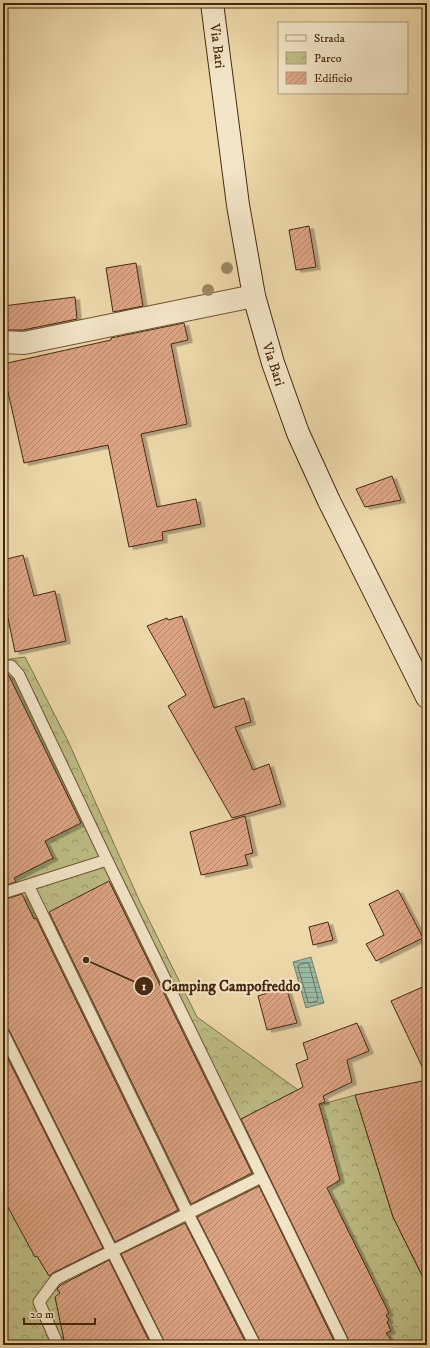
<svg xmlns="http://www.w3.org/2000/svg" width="430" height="1348" font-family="'IM FELL DW Pica',serif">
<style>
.park{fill:url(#park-crowns);stroke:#82724a}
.water{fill:url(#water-rules);stroke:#787f69}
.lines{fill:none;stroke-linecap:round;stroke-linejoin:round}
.shore{stroke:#70705a;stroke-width:1}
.building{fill:url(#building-hatch);stroke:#46270e;filter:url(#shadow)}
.service-casing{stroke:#705335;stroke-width:13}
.minor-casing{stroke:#705335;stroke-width:24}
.secondary-casing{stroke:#46270e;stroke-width:24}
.service{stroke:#f3e6c8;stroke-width:11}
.minor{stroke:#f3e6c8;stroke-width:22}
.secondary{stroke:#f3e6c8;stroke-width:22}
.tree{fill:#9e8761}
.labels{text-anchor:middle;stroke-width:4;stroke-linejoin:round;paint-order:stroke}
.street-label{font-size:14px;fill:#46270e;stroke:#f3e6c8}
.leader{fill:none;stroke:#46270e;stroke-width:1.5}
.callout-dot{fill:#46270e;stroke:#f3e6c8;stroke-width:1.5}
.mark-label{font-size:12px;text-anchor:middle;font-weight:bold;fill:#fff}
.callout-label{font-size:15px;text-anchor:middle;font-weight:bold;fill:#46270e;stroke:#f3e6c8;stroke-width:4;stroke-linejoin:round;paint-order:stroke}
</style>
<defs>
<pattern id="park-crowns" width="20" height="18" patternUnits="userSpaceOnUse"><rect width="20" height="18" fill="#bebd85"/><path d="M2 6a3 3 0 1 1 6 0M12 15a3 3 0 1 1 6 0" fill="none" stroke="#9c9a6b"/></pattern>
<pattern id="water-rules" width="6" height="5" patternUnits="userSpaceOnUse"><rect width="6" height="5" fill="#9abaa5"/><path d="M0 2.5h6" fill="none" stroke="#7f9785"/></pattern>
<pattern id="building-hatch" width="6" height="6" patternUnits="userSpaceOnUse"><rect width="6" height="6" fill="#dda484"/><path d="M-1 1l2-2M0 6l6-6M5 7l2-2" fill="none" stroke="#b5866a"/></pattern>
<filter id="shadow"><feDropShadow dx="4.5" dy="2.5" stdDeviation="0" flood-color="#0004"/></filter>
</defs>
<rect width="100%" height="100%" fill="#edd8aa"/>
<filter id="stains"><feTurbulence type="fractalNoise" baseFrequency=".005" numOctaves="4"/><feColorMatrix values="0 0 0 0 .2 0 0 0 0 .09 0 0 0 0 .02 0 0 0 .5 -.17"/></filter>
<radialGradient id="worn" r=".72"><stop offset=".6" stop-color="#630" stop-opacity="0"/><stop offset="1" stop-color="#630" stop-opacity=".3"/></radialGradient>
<!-- park -->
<path class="park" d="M 25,657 L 68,741 L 140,902 L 197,1017 L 319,1105 L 355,1095 L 393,1217 L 424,1280 L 427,1288 L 427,1345 L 3,1345 L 3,660 Z"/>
<!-- water -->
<path class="water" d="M 311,957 L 324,1003 L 306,1008 L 293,962 Z"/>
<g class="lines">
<!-- shore -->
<path class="shore" d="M 307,963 L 309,964 L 318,999 L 317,1001 L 310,1003 L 308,1002 L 298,967 L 299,965 Z"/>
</g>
<!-- building -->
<path class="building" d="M 309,226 L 316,267 L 296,270 L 289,230 Z
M 136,263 L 143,306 L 113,312 L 106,268 Z
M 75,297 L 77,319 L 23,330 L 3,330 L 3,306 Z
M 184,323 L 188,340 L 171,344 L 187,424 L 141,434 L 157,507 L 196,499 L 201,524 L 162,532 L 163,540 L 129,547 L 108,445 L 24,463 L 3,370 L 3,364 L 111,340 L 111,338 Z
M 392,476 L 401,500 L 365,507 L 356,489 Z
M 23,555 L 34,596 L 55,591 L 66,641 L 15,652 L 3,594 L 3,560 Z
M 182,616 L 214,708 L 244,698 L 251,722 L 235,727 L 253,770 L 269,764 L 281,804 L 232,818 L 168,706 L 186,695 L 147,626 L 167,618 L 168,620 Z
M 3,673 L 8,674 L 81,823 L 45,841 L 53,858 L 14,878 L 16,882 L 3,886 Z
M 245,816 L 253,853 L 245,855 L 248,865 L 201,875 L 190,832 Z
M 109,881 L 252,1173 L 191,1204 L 49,912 Z
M 398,890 L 423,938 L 376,961 L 366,944 L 384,935 L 369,904 Z
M 22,894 L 34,919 L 36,918 L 178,1210 L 115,1242 L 9,1030 L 6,1027 L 3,1026 L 3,900 Z
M 328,922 L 333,940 L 313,945 L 309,927 Z
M 427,985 L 427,1077 L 391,1001 Z
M 286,987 L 297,1023 L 267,1030 L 258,996 Z
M 357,1023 L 369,1051 L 347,1060 L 352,1082 L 323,1096 L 325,1102 L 319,1104 L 340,1180 L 327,1188 L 389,1313 L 386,1315 L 389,1320 L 387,1322 L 391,1331 L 386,1333 L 395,1345 L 351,1345 L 241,1119 L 303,1087 L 296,1064 L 308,1059 L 303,1043 Z
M 3,1049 L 103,1248 L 53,1273 L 49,1276 L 37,1256 L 35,1257 L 3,1198 Z
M 427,1080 L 427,1285 L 393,1217 L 355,1095 Z
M 259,1186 L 336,1345 L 262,1345 L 197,1217 Z
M 185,1223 L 247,1345 L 166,1345 L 121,1254 Z
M 109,1260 L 151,1345 L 65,1345 L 55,1297 L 60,1293 L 57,1289 L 61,1285 Z"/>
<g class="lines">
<defs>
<path id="service" d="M 3,666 L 11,666 L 19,675 L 107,860 L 344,1345
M 28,885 L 188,1214 L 255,1345
M 3,893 L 107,860
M 3,1033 L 159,1345
M 58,1345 L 39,1302 L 56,1279 L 261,1177"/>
<path id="minor" d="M 3,342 L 24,343 L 254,296"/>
<path id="secondary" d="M 212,3 L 238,205 L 254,296 L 273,363 L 298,433 L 329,501 L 427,697"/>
</defs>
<!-- service casing -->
<use href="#service" class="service-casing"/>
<!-- minor casing -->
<use href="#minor" class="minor-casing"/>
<!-- secondary casing -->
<use href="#secondary" class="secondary-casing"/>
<!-- service -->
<use href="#service" class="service"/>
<!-- minor -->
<use href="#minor" class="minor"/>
<!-- secondary -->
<use href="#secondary" class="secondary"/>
</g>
<!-- trees -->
<g class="tree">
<circle cx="227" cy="268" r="6"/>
<circle cx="208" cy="290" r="6"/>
</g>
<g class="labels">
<!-- street labels -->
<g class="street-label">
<text transform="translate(218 46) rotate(83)" y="5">Via Bari</text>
<text transform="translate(274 364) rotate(72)" y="5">Via Bari</text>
</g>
</g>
<!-- callouts -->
<path class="leader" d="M86 960L144 986"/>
<g class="callout-dot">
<circle cx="86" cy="960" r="4"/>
<circle cx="144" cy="986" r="10"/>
</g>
<g class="mark-label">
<text x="144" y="990">1</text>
</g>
<g class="callout-label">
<text x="231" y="991">Camping Campofreddo</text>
</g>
<!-- margin -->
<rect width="430" height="1348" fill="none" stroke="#edd8aa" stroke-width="16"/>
<rect x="4" y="4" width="422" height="1340" fill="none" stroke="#46270e" stroke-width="2"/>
<rect x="8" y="8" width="414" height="1332" fill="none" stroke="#46270e"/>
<!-- legend -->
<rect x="278" y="22" width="130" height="72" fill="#f3e6c8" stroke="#ae9a7e"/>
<rect x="286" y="35" width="20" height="6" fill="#f3e6c8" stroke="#ae9a7e"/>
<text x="314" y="42" font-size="12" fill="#46270e">Strada</text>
<rect x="286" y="52" width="20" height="12" fill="url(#park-crowns)" stroke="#ae9a7e"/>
<text x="314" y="62" font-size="12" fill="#46270e">Parco</text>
<rect x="286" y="72" width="20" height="12" fill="url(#building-hatch)" stroke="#ae9a7e"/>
<text x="314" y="82" font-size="12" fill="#46270e">Edificio</text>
<!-- scale -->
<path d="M24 1318v6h71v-6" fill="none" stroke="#46270e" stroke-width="2"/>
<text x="30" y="1318" font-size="12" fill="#46270e" stroke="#f3e6c8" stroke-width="3" paint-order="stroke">20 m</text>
<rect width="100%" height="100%" filter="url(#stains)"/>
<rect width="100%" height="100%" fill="url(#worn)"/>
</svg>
